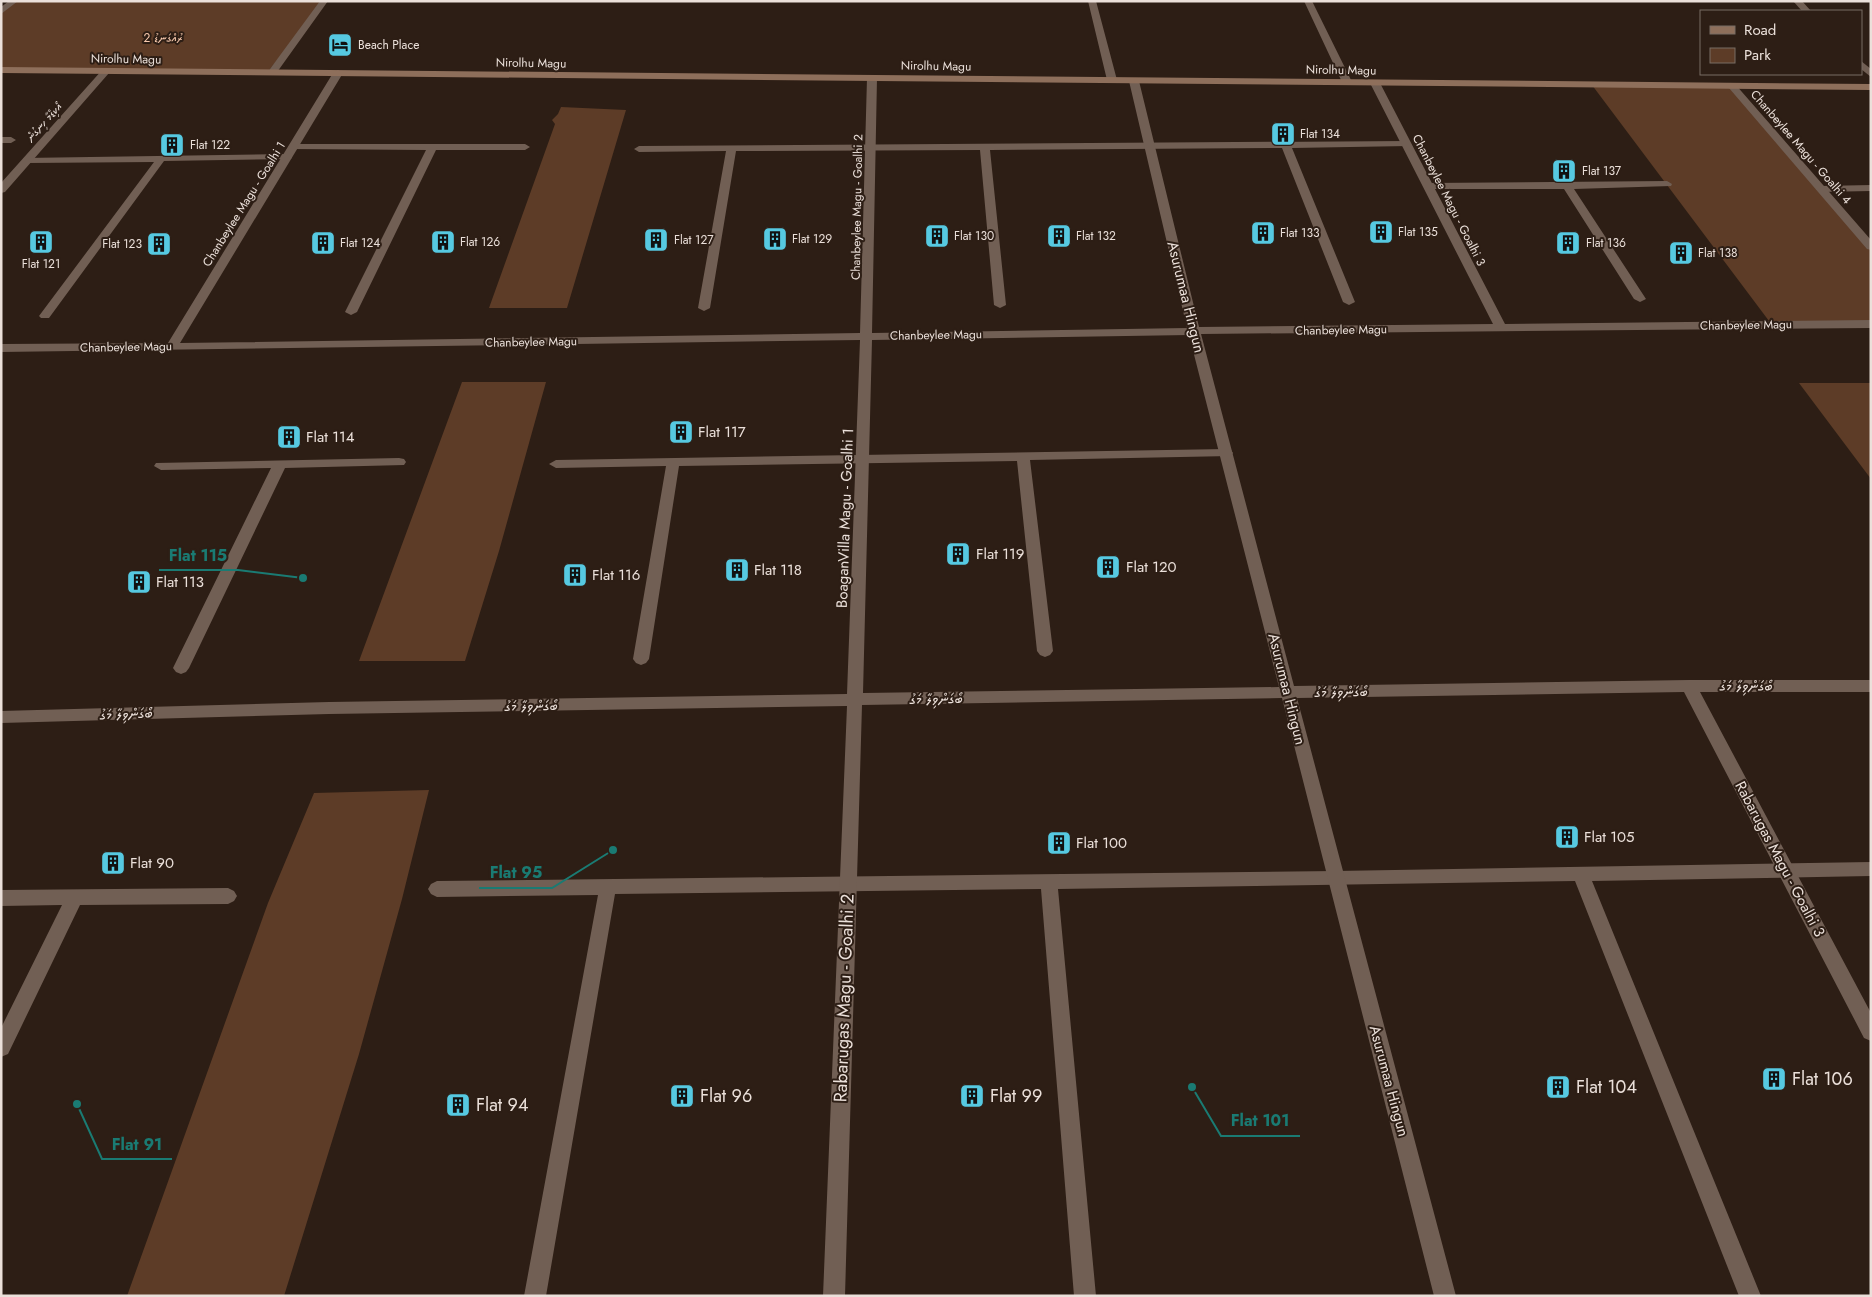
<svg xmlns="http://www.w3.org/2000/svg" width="1872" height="1297" font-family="Jost,'Noto Sans Thaana',sans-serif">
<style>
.green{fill:#5d3c27}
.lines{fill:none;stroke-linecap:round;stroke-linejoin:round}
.lane{fill:#715f54;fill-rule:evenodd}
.street{fill:#715f54;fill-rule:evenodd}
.secondary{fill:#8e6f5b;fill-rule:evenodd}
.labels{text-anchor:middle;stroke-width:4;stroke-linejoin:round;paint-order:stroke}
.far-park-label{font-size:12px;fill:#facbaf;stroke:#2d1e15}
.far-poi-label{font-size:12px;fill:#ebe0da;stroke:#2d1e15;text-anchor:start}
.far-street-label{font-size:12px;fill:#ebe0da;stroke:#2d1e15}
.street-label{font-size:15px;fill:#ebe0da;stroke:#2d1e15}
.poi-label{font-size:15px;fill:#ebe0da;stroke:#2d1e15;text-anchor:start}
.near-street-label{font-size:18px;fill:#ebe0da;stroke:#2d1e15}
.near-poi-label{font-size:18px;fill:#ebe0da;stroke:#2d1e15;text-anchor:start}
.leader{fill:none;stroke:#1a7b73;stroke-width:2}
.callout-dot{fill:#1a7b73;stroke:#2d1e15;stroke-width:2}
.callout-label{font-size:16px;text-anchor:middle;font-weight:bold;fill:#1a7b73;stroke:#2d1e15;stroke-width:4;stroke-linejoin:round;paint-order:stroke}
</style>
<rect width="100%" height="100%" fill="#2d1e15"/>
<!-- green -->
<path class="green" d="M 15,1 L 324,1 L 266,74 L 1,72 L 1,13 Z
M 1592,85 L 1732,86 L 1871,247 L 1871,324 L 1772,325 Z
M 561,107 L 626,110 L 567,308 L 489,308 L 555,124 L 552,120 L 558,114 Z
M 462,382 L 546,382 L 499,551 L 465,661 L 359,661 Z
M 1799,383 L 1871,383 L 1871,479 Z
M 429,790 L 402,899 L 359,1054 L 284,1296 L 127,1296 L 268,903 L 314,793 Z"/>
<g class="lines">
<!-- lane -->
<path class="lane" d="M 1,137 L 11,137 L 16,140 L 11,143 L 1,143 Z
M 1406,141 L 1411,144 L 1409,146 L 1292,148 L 1355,302 L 1349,305 L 1343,302 L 1282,148 L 990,150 L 1006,305 L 1000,308 L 994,305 L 980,150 L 736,151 L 710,308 L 704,311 L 698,308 L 726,151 L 639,152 L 634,149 L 639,146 Z
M 293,144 L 525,144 L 530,147 L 525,150 L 436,150 L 357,312 L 351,315 L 345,312 L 426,150 L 290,149 L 288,147 Z
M 287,154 L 292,157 L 291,159 L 164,161 L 49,318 L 41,318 L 39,316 L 154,162 L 28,163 L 23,160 L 24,158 Z
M 1667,181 L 1672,184 L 1671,186 L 1574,189 L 1646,299 L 1640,302 L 1634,299 L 1564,189 L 1428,189 L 1423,186 L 1428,183 Z
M 1871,185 L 1871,191 L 1821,192 L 1816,189 L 1821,186 Z
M 1226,449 L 1231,450 L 1233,453 L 1231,456 L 1030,460 L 1053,651 L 1050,655 L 1045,657 L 1040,655 L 1037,651 L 1017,461 L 679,466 L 649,659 L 646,663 L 641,665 L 636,663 L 633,659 L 666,466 L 556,468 L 549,464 L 556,460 Z
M 399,458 L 404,459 L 406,462 L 404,465 L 285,468 L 189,668 L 186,672 L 181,674 L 176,672 L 173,668 L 271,468 L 161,470 L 154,466 L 156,463 Z
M 1871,862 L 1871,876 L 1592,881 L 1761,1296 L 1739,1296 L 1575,881 L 1058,889 L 1096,1296 L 1074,1296 L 1041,889 L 615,894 L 546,1296 L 524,1296 L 598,895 L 437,897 L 431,894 L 428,889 L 431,884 L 437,881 L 1336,871 Z
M 228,888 L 234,891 L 237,896 L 234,901 L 228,904 L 80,905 L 8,1054 L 1,1057 L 1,1028 L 62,905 L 1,906 L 1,890 Z"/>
<!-- street -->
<path class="street" d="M 9,1 L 18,1 L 1,14 L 1,7 Z
M 320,1 L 328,1 L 275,75 L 269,75 L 267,73 Z
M 1088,1 L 1096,1 L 1117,80 L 1115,82 L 1112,83 L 1107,80 Z
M 1304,1 L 1312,1 L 1352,82 L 1350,84 L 1347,85 L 1342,82 Z
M 1793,1 L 1802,1 L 1811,11 L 1802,11 Z
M 1861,61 L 1871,69 L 1871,77 L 1861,69 Z
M 106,68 L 111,71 L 109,73 L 5,192 L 1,193 L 1,183 L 103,69 Z
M 338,70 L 343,73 L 180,343 L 860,333 L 867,78 L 872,75 L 877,78 L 872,333 L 1187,328 L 1129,81 L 1134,78 L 1139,81 L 1199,327 L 1493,324 L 1370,83 L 1375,80 L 1380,83 L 1505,324 L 1871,320 L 1871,328 L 1201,334 L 1294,686 L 1689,680 L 1871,680 L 1871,692 L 1700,692 L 1871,1013 L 1871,1041 L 1864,1038 L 1684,692 L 1297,698 L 1456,1296 L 1434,1296 L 1282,698 L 862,705 L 845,1296 L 823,1296 L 847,706 L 329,714 L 1,723 L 1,711 L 329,702 L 847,694 L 860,340 L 1,352 L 1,344 L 168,343 L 333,73 ZM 1189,335 L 1279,687 L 863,693 L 872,340 Z
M 1732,83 L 1735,84 L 1871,240 L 1871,250 L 1867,249 L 1729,88 L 1729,84 Z"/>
<!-- secondary -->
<path class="secondary" d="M 1,67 L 1871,84 L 1871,90 L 1,73 Z"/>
</g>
<!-- icons -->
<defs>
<symbol id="hotel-square" viewBox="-11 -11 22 22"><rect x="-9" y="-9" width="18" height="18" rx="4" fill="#56c9e1" stroke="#2d1e15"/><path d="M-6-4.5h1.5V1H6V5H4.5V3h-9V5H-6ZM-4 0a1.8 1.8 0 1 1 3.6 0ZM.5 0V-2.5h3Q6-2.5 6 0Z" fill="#111"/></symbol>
<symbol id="building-square" viewBox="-11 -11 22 22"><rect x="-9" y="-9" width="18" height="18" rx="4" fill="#56c9e1" stroke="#2d1e15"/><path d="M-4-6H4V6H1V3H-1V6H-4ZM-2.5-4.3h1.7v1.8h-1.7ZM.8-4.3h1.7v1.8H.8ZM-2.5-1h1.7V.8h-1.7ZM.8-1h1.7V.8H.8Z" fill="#111"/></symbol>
</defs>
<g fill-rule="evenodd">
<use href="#hotel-square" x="326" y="31" width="28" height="28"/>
<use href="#building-square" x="1269" y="120" width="28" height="28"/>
<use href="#building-square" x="158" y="131" width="28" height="28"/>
<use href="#building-square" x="1550" y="157" width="28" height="28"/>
<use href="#building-square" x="1367" y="218" width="28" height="28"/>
<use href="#building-square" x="1249" y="219" width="28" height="28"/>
<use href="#building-square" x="923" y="222" width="28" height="28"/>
<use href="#building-square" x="1045" y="222" width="28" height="28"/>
<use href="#building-square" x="761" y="225" width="28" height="28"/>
<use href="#building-square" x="642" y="226" width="28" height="28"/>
<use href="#building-square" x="27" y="228" width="28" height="28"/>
<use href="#building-square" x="429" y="228" width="28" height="28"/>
<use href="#building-square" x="309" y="229" width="28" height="28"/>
<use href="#building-square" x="1554" y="229" width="28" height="28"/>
<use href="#building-square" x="145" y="230" width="28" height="28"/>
<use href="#building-square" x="1667" y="239" width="28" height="28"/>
<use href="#building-square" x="667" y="418" width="28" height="28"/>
<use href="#building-square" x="275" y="423" width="28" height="28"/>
<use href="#building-square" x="944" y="540" width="28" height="28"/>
<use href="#building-square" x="1094" y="553" width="28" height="28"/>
<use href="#building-square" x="723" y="556" width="28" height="28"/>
<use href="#building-square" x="561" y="561" width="28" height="28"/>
<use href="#building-square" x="125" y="568" width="28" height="28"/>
<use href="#building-square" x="1553" y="823" width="28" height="28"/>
<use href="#building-square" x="1045" y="829" width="28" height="28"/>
<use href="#building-square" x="99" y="849" width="28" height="28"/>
<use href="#building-square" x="1760" y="1065" width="28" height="28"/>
<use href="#building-square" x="1544" y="1073" width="28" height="28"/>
<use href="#building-square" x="668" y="1082" width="28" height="28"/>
<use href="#building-square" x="958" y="1082" width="28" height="28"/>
<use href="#building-square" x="444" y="1091" width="28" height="28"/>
</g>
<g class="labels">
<!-- far-park labels -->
<g class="far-park-label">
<text x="163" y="42">ރުއްގަނޑު 2</text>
</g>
<!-- far-poi labels -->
<g class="far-poi-label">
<text x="358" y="49">Beach Place</text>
<text x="1300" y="138">Flat 134</text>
<text x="190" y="149">Flat 122</text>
<text x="1582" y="175">Flat 137</text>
<text x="1398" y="236">Flat 135</text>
<text x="1280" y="237">Flat 133</text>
<text x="954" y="240">Flat 130</text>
<text x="1076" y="240">Flat 132</text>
<text x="792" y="243">Flat 129</text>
<text x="674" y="244">Flat 127</text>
<text x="460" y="246">Flat 126</text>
<text x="340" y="247">Flat 124</text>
<text x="1586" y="247">Flat 136</text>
<text x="142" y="248" text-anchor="end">Flat 123</text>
<text x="1698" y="257">Flat 138</text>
<text x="41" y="268" text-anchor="middle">Flat 121</text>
</g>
<!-- far-street labels -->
<g class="far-street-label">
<text transform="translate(126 59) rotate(1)" y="4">Nirolhu Magu</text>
<text transform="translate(531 63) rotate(1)" y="4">Nirolhu Magu</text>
<text transform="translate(936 66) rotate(1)" y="4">Nirolhu Magu</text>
<text transform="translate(1341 70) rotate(1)" y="4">Nirolhu Magu</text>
<text transform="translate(44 122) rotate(-48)" y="4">އޯކިޑްމާ ހިނގުން</text>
<text transform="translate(1801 147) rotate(49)" y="4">Chanbeylee Magu - Goalhi 4</text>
<text transform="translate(1449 200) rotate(63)" y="4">Chanbeylee Magu - Goalhi 3</text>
<text transform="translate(244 204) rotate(-58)" y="4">Chanbeylee Magu - Goalhi 1</text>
<text transform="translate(857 207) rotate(-89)" y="4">Chanbeylee Magu - Goalhi 2</text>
<text transform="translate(1746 325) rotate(-1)" y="4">Chanbeylee Magu</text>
<text transform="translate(1341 330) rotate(-1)" y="4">Chanbeylee Magu</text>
<text transform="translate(936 335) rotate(-1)" y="4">Chanbeylee Magu</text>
<text transform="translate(531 342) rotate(-1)" y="4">Chanbeylee Magu</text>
<text transform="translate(126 347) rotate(-1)" y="4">Chanbeylee Magu</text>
</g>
<!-- street labels -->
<g class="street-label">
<text transform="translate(1186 297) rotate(76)" y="5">Asurumaa Hingun</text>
<text transform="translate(845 518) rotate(-88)" y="5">BoaganVilla Magu - Goalhi 1</text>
<text x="1746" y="691">ބޯގަންވިލާ މަގު</text>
<text transform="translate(1287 689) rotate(76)" y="5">Asurumaa Hingun</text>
<text transform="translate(1341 692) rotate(-1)" y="5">ބޯގަންވިލާ މަގު</text>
<text transform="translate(936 699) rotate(-1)" y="5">ބޯގަންވިލާ މަގު</text>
<text transform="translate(531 706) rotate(-1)" y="5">ބޯގަންވިލާ މަގު</text>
<text transform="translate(126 714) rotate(-2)" y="5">ބޯގަންވިލާ މަގު</text>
<text transform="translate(1780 859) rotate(62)" y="5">Rabarugas Magu - Goalhi 3</text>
<text transform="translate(1389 1081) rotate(75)" y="5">Asurumaa Hingun</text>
</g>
<!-- poi labels -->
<g class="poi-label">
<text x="698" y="437">Flat 117</text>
<text x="306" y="442">Flat 114</text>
<text x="976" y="559">Flat 119</text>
<text x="1126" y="572">Flat 120</text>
<text x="754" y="575">Flat 118</text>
<text x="592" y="580">Flat 116</text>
<text x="156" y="587">Flat 113</text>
<text x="1584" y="842">Flat 105</text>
<text x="1076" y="848">Flat 100</text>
<text x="130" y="868">Flat 90</text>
</g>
<!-- near-street labels -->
<g class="near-street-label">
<text transform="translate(844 998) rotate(-88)" y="6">Rabarugas Magu - Goalhi 2</text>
</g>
<!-- near-poi labels -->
<g class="near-poi-label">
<text x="1792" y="1085">Flat 106</text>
<text x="1576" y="1093">Flat 104</text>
<text x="700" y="1102">Flat 96</text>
<text x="990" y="1102">Flat 99</text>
<text x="476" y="1111">Flat 94</text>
</g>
</g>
<!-- callouts -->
<path class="leader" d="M303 578L238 570H159M613 850L552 888H479M1192 1087L1221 1136H1300M77 1104L102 1159H172"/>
<g class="callout-dot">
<circle cx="303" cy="578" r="5"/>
<circle cx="613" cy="850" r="5"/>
<circle cx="1192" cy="1087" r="5"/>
<circle cx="77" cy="1104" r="5"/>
</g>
<g class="callout-label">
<text x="198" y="561">Flat 115</text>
<text x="516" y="878">Flat 95</text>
<text x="1260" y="1126">Flat 101</text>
<text x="137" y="1150">Flat 91</text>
</g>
<!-- border -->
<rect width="1872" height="1297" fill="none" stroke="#ebe0da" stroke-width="5"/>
<!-- legend -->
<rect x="1700" y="10" width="162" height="65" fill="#2d1e15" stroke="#796c64"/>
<rect x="1710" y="26" width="25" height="8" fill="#8e6f5b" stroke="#796c64"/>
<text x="1744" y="35" font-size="15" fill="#ebe0da">Road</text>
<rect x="1710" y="48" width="25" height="15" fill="#5d3c27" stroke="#796c64"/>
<text x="1744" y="60" font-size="15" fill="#ebe0da">Park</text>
</svg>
